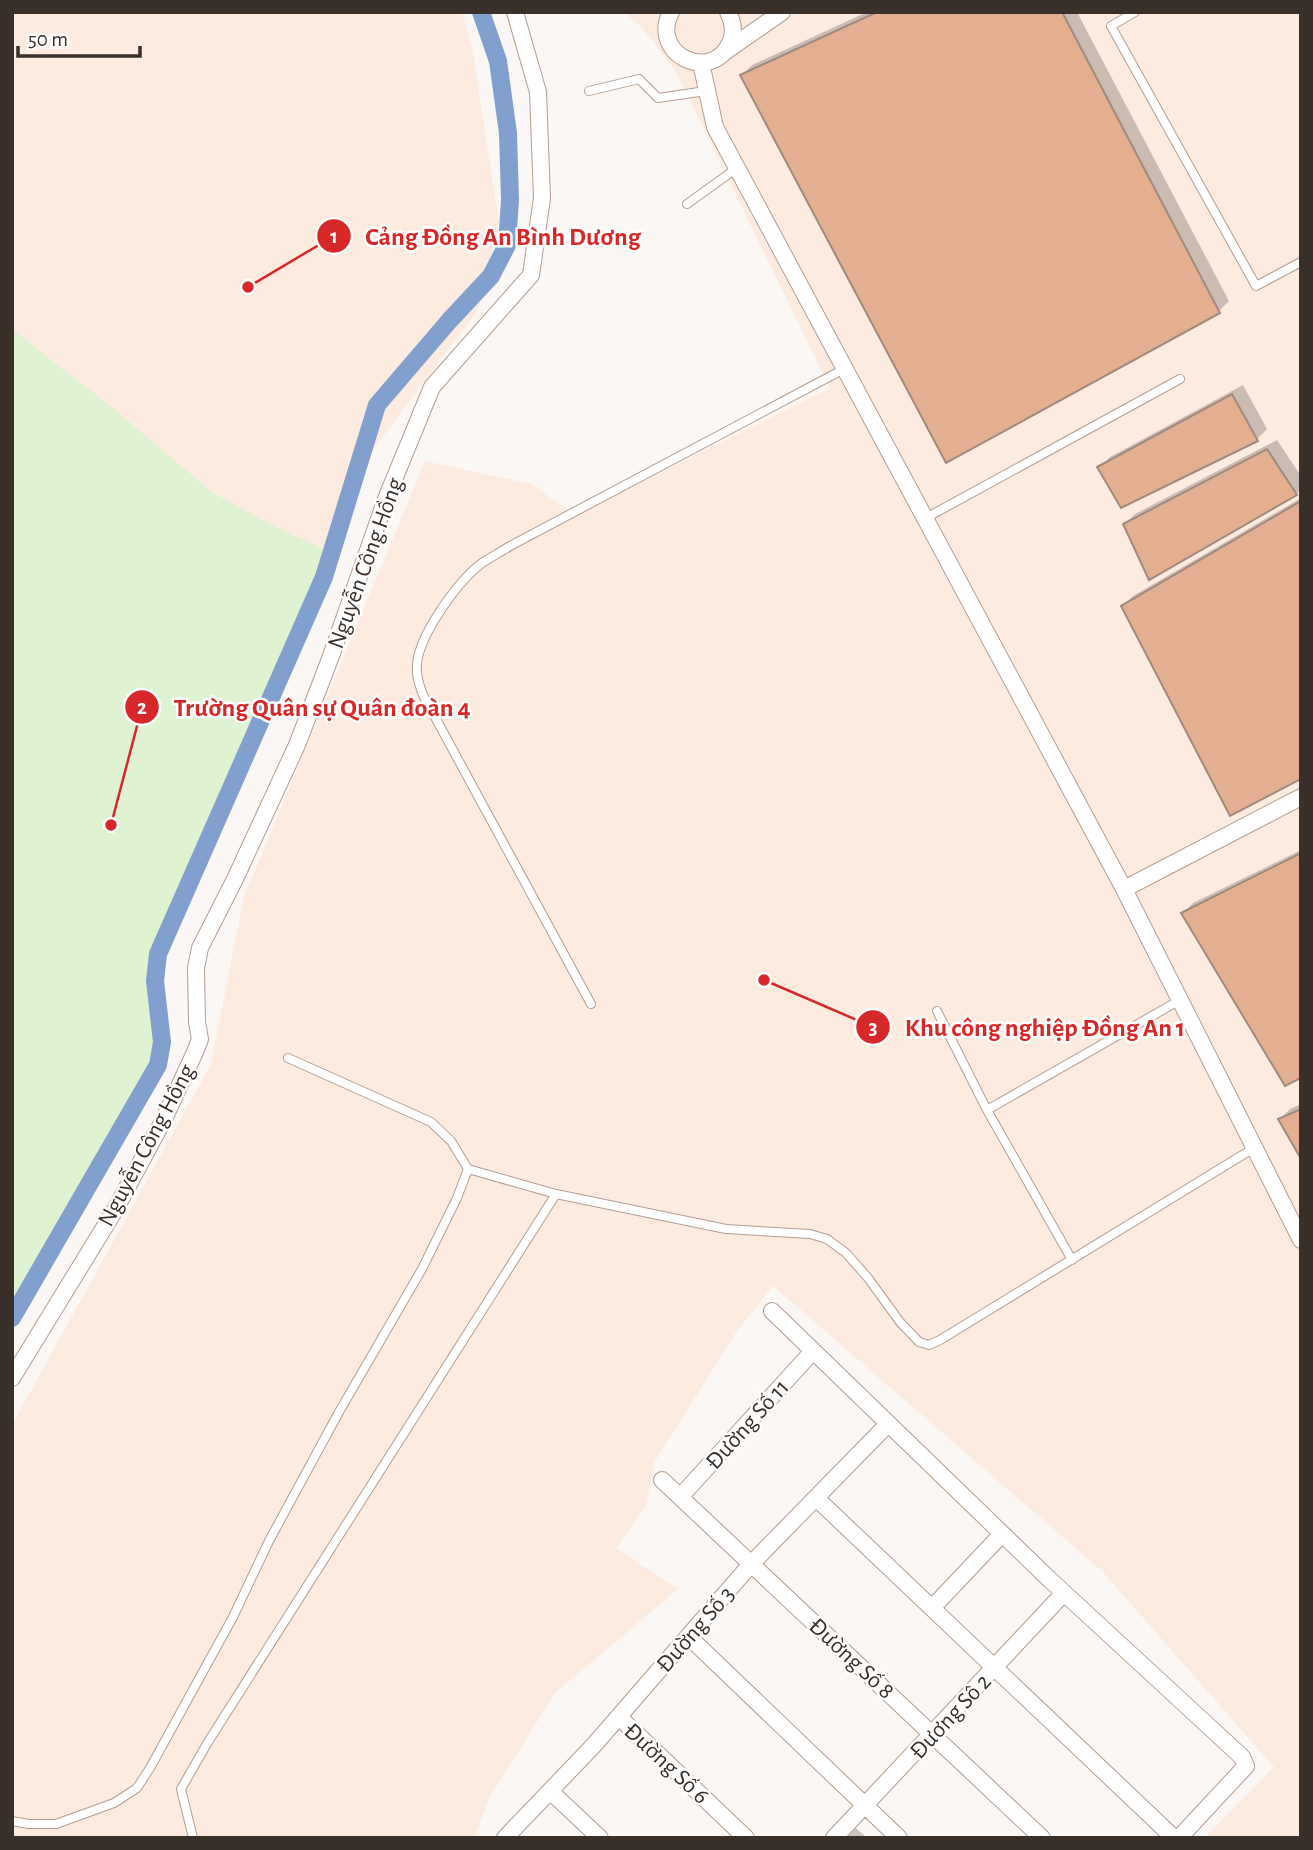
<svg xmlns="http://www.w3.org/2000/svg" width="1313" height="1850" font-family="'Alegreya Sans',sans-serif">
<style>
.built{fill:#feebe0}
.green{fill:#dff2d2}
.shadow{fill:#0003}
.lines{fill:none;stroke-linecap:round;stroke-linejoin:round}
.canal{stroke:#81a0cd;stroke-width:18}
.building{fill:#e3af90;stroke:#9f8a7d;stroke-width:2}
.service-casing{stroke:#b39d90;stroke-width:10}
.minor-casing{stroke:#b39d90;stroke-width:18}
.service{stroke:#fff;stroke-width:8}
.minor{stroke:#fff;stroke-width:16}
.labels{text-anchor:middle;stroke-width:5;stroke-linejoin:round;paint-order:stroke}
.street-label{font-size:24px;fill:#39302a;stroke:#fff}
.leader{fill:none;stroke:#d62828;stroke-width:2.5}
.callout-dot{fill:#d62828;stroke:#fff;stroke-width:2.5}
.mark-label{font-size:21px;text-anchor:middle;font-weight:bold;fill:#fff}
.callout-label{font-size:26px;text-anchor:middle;font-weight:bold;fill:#d62828;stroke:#fff;stroke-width:5;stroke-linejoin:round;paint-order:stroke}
</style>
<rect width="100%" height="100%" fill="#fbf7f4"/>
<!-- built -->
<path class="built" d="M 12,12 L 462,12 L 472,47 L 499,223 L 478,310 L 343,490 L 326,550 L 281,668 L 152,956 L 148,990 L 154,1039 L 153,1054 L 148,1067 L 135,1095 L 12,1309 Z
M 624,12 L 1301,12 L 1301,1838 L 1204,1838 L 1274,1767 L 1102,1571 L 773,1286 L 737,1331 L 655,1461 L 646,1505 L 616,1548 L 678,1589 L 555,1693 L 488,1800 L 475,1838 L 12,1838 L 12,1425 L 211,1064 L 244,897 L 425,461 L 531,484 L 576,515 L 830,388 L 676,72 L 643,29 Z"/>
<!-- green -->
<path class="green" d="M 12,329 L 114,409 L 212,492 L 270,524 L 326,550 L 281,668 L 152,956 C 144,989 159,1021 152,1055 C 150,1069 142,1083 135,1095 L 12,1309 Z"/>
<!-- shadow -->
<path class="shadow" d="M 867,12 L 1077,12 L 1229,301 L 1218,312 L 742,75 L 752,65 Z
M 1243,385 L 1267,429 L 1257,439 L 1122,506 L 1100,467 L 1110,457 Z
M 1277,440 L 1301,476 L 1301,489 L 1296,494 L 1125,524 L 1135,514 Z
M 1301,498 L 1301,777 L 1123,606 L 1133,596 Z
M 1301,850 L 1301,1076 L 1183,913 L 1193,903 Z
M 1301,1104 L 1301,1155 L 1280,1119 L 1290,1109 Z
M 856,1828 L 867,1838 L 846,1838 Z"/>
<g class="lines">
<!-- canal -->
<path class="canal" d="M 12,1318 L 158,1065 L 162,1042 L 155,981 L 158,954 L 324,577 L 377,405 L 449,321 L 491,276 L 507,245 L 510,200 L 508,133 L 498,61 L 481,12"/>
</g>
<!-- building -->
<path class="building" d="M 877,12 L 1062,12 L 1220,313 L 946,463 L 740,75 Z
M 1232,394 L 1258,441 L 1121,508 L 1097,467 Z
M 1267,449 L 1297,495 L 1149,580 L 1123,524 Z
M 1301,501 L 1301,779 L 1230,816 L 1121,606 Z
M 1301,853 L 1301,1078 L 1285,1086 L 1181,913 Z
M 1301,1109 L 1301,1159 L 1278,1119 Z"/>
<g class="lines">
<defs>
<path id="service" d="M 1135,12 L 1111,26 L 1256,286 L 1301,262
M 589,91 L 639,79 L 658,98 L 706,91
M 687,204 L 737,168
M 924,519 L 1180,379
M 591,1004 L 423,695 C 418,682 415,671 418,657 C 425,628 458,581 482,563 C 491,557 501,552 510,546 L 844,369
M 937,1011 L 987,1110 L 1072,1260
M 987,1110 L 1180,1000
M 468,1169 L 556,1194 L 726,1229 L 810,1234 L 827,1239 L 846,1253 L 868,1278 L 900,1322 L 919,1342 L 929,1345 L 940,1340 L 1254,1148
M 12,1821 L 29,1824 L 56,1824 L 114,1803 L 137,1788 L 150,1768 L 233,1617 L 269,1541 L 339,1412 L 422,1269 L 457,1198 L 468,1169 L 451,1141 L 431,1122 L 288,1058
M 193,1838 L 181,1789 L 208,1742 L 556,1194"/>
<path id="minor" d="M 671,12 C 649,54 711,84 730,43 C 735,33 733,22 728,12
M 726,51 L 782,12
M 701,63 L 715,127 L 1124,889 L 1301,1240
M 1124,889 L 1301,797
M 772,1311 L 1049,1579 L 1242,1757 L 1246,1766 L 1179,1838
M 12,1378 L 115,1210 L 164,1119 L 195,1052 L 200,1039 L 197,1022 L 196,968 L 200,948 L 235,879 L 297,745 L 331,656 L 386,499 L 432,387 L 531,275 L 542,198 L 538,92 L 515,12
M 662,1480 L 1042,1838
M 681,1496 L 813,1351
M 816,1498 L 1174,1838
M 932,1608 L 1002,1534
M 689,1637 L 899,1838
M 619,1717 L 746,1838
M 550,1791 L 600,1838
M 505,1838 L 594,1745 L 752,1563 L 888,1424
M 834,1838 L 1064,1593"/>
</defs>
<!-- service casing -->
<use href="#service" class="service-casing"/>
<!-- minor casing -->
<use href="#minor" class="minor-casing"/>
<!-- service -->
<use href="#service" class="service"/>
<!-- minor -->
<use href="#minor" class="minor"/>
</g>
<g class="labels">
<!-- street labels -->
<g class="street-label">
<text transform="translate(365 563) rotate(-70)" y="8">Nguyễn Công Hồng</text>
<text transform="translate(146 1145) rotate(-62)" y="8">Nguyễn Công Hồng</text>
<text transform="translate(747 1424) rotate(-48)" y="8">Đường Số 11</text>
<text transform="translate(695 1629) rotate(-49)" y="8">Đường Số 3</text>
<text transform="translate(852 1658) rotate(43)" y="8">Đường Số 8</text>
<text transform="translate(950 1716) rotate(-47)" y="8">Đương Sô 2</text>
<text transform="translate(667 1763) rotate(43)" y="8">Đường Số 6</text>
</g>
</g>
<!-- callouts -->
<path class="leader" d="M248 287L334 236M111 825L142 707M764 980L873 1027"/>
<g class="callout-dot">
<circle cx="248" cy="287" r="7"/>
<circle cx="111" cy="825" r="7"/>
<circle cx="764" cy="980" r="7"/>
<circle cx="334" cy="236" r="18"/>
<circle cx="142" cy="707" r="18"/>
<circle cx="873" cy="1027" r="18"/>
</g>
<g class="mark-label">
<text x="334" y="243">1</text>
<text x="142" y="714">2</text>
<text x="873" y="1034">3</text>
</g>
<g class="callout-label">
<text x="503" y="245">Cảng Đồng An Bình Dương</text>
<text x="322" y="716">Trường Quân sự Quân đoàn 4</text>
<text x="1045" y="1036">Khu công nghiệp Đồng An 1</text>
</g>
<!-- border -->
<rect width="1313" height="1850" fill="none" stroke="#39302a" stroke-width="28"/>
<!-- scale -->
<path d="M18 46v10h122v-10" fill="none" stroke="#39302a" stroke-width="3.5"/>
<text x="28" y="46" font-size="21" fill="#39302a" stroke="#ffffff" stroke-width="5" paint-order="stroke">50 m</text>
</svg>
